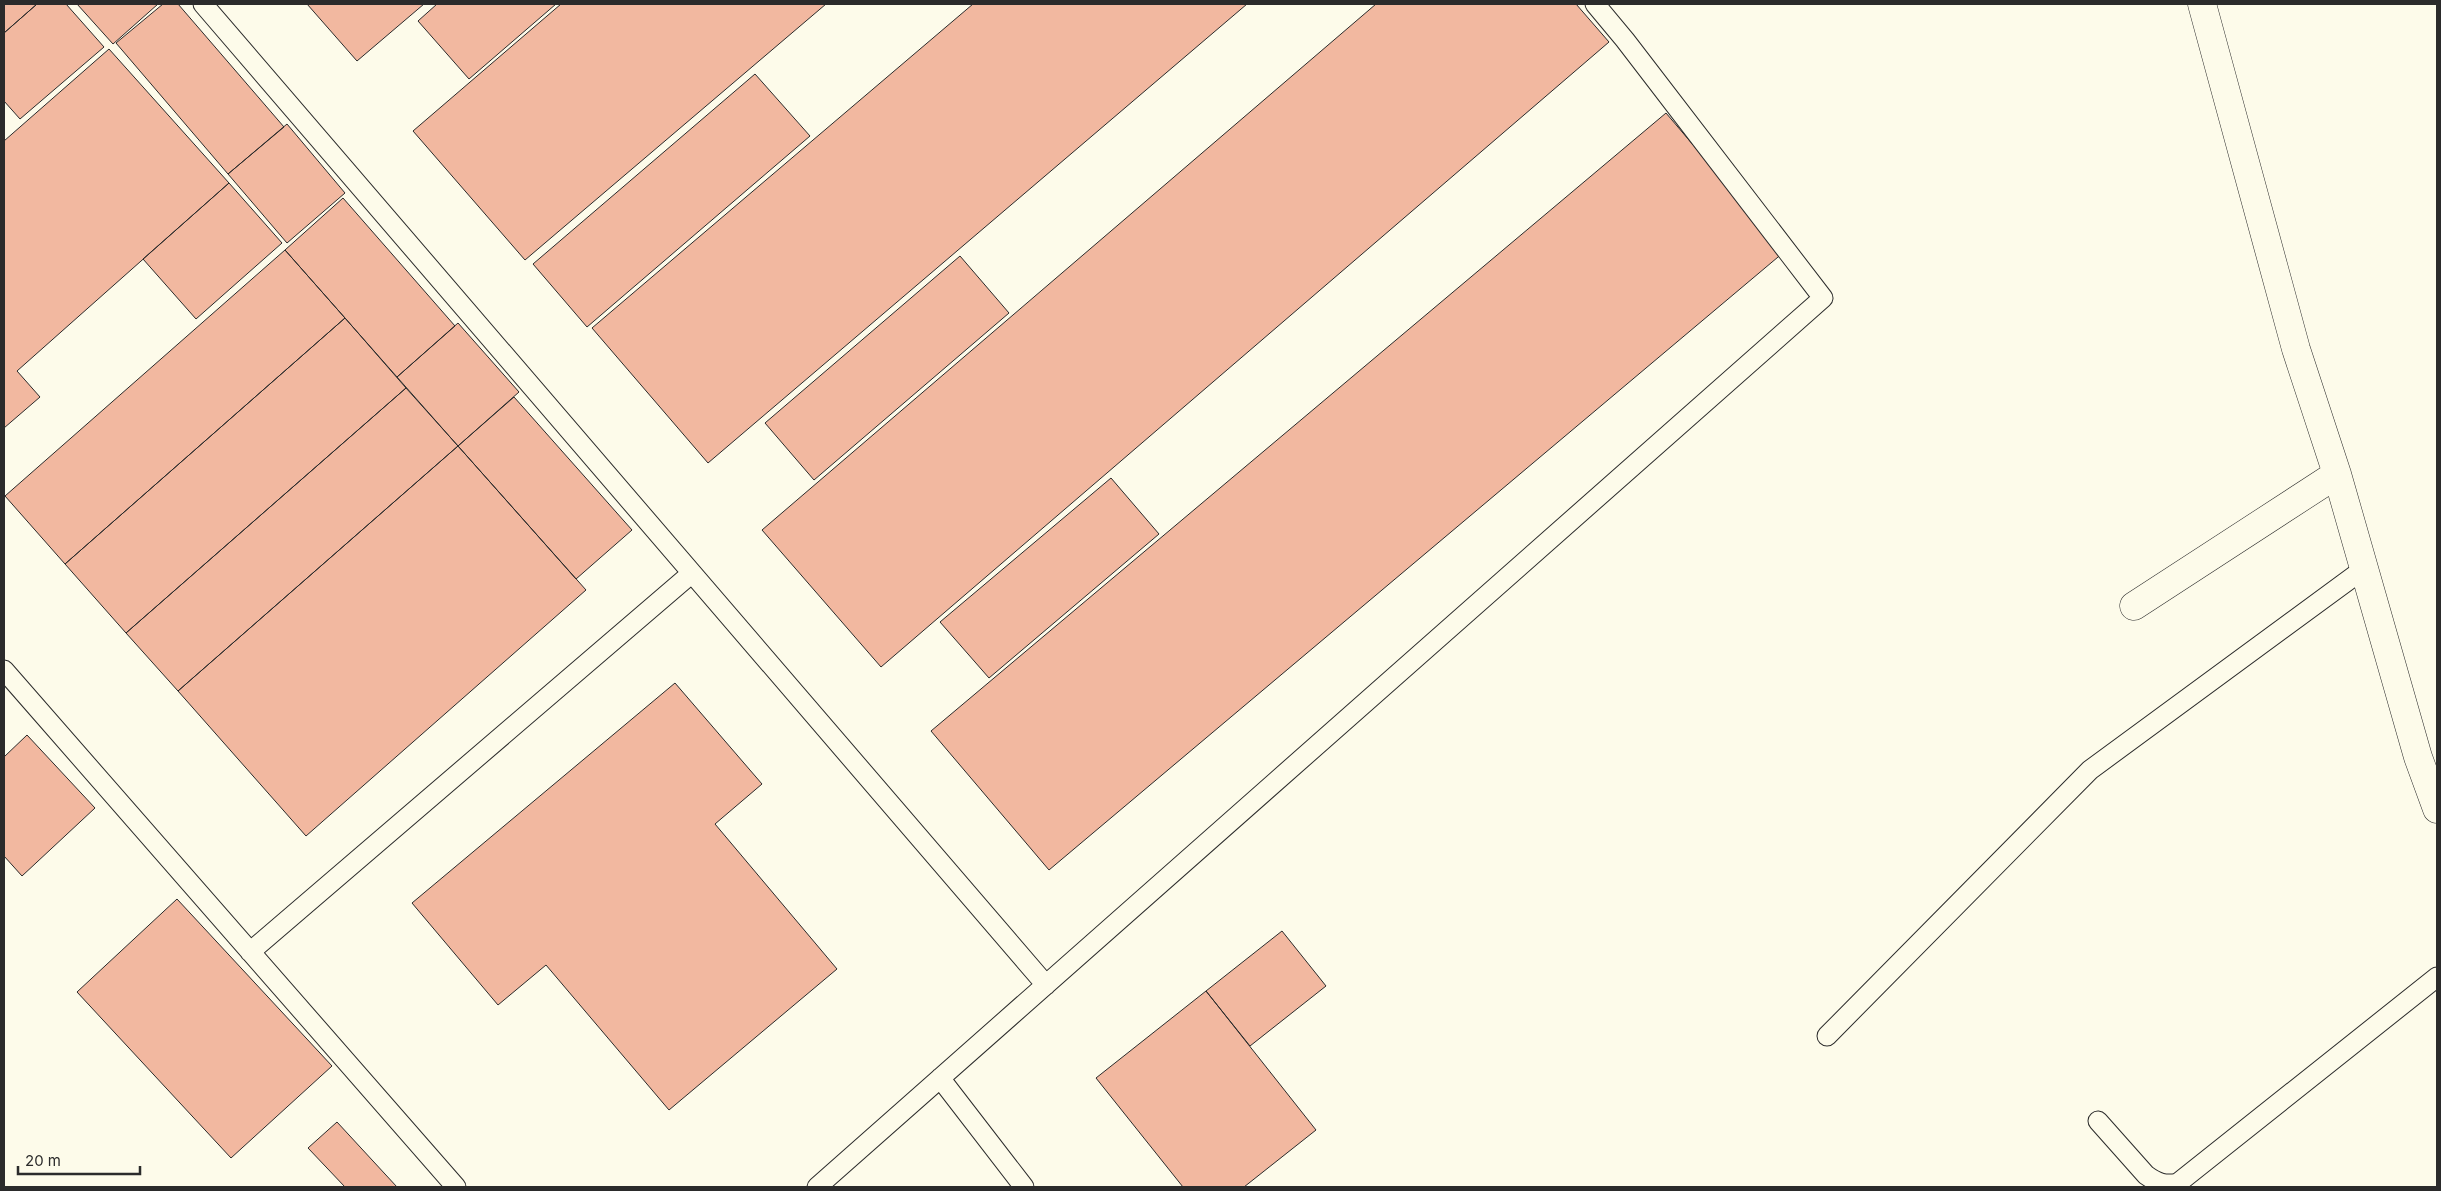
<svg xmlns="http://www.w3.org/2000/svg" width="2441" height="1191" font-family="Inter,sans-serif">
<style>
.building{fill:#f2b8a0;stroke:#2b2b2b}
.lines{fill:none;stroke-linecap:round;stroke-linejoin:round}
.lane-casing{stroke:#2b2b2b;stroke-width:21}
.street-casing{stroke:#2b2b2b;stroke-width:29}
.lane{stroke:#fdfbea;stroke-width:19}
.street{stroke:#fdfbea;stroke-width:28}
</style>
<rect width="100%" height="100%" fill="#fdfbea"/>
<!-- building -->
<path class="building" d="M 4,4 L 37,4 L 4,33 Z
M 37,4 L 66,4 L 104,47 L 20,119 L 4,101 L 4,33 Z
M 77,4 L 158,4 L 113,44 Z
M 163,4 L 178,4 L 284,127 L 228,174 L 116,43 Z
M 307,4 L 424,4 L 357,61 Z
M 437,4 L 556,4 L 469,79 L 418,21 Z
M 561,4 L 826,4 L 525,260 L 413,131 Z
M 973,4 L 1247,4 L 708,463 L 592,328 Z
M 1376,4 L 1576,4 L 1609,42 L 881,667 L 762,530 Z
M 109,49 L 229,183 L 17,371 L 40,397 L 4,428 L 4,141 Z
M 755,74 L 810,136 L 587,327 L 533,264 Z
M 1666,113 L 1784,252 L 1049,870 L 931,731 Z
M 287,124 L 345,193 L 287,243 L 228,174 Z
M 229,183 L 282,243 L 196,319 L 143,259 Z
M 343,198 L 455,326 L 397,377 L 285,250 Z
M 285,250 L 345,318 L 65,564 L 5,496 Z
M 960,256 L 1009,313 L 814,480 L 765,423 Z
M 345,318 L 406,388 L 126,633 L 65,564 Z
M 458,323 L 519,392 L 458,446 L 397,377 Z
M 406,388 L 458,446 L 178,691 L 126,633 Z
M 514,397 L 632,530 L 576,579 L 458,446 Z
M 458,446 L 586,590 L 306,836 L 178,691 Z
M 1111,478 L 1159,534 L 989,678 L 940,622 Z
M 675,683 L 762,784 L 715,824 L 837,969 L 669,1110 L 546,965 L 498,1005 L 412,903 Z
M 27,735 L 95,808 L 22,876 L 4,856 L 4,757 Z
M 177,899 L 332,1066 L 231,1158 L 77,992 Z
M 1282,931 L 1326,986 L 1250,1046 L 1206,991 Z
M 1206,991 L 1316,1130 L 1244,1187 L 1183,1187 L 1096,1078 Z
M 337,1122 L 397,1187 L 345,1187 L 308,1148 Z"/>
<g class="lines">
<defs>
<path id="lane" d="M 203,4 L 1046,985
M 4,670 L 456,1187
M 250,952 L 692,573
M 1827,1036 L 2090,770 L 2365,568
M 940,1078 L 1024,1187
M 2098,1121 L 2146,1175 C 2157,1183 2165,1186 2178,1183 L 2437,977
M 817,1187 L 1823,298 L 1625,40 L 1595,4"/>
<path id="street" d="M 2202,4 L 2296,349 L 2337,474 L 2418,757 L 2437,809
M 2134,606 L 2337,474"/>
</defs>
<!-- lane casing -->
<use href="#lane" class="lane-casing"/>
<!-- street casing -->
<use href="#street" class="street-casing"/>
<!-- lane -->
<use href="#lane" class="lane"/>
<!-- street -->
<use href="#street" class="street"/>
</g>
<!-- border -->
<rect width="2441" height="1191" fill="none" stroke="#2b2b2b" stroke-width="10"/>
<!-- scale -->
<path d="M18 1166v8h122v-8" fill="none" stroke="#2b2b2b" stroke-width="2.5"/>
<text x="25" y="1166" font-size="15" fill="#2b2b2b" stroke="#fdfbea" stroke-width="4" paint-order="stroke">20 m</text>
</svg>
